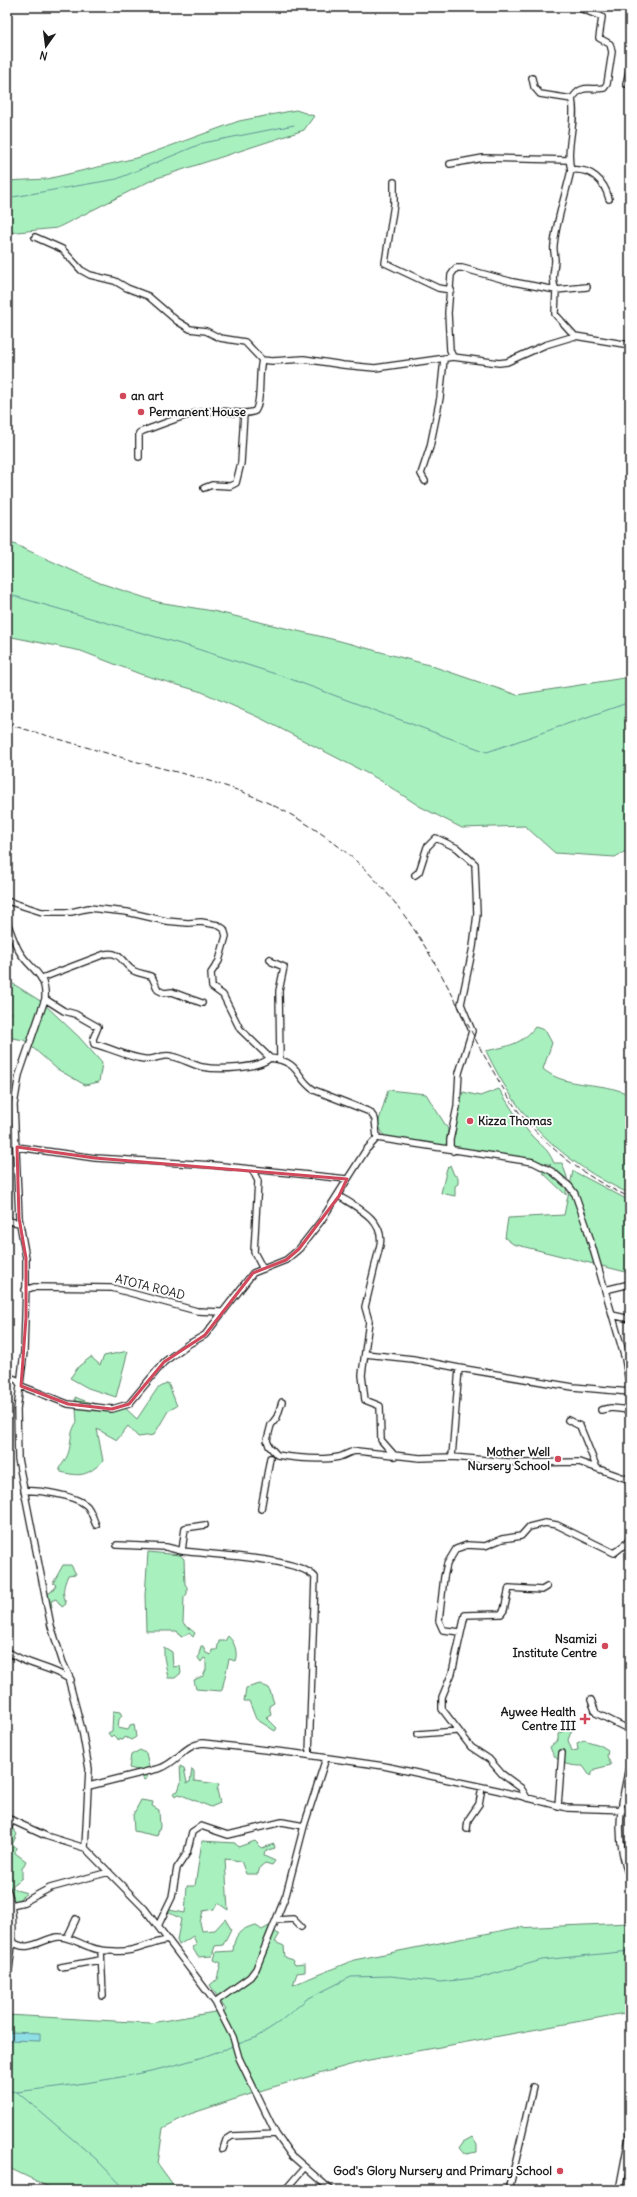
<svg xmlns="http://www.w3.org/2000/svg" width="637" height="2197" font-family="Delius,sans-serif">
<style>
.green{fill:#a8f1bf;stroke:#62866e}
.water{fill:#8fe0e6;stroke:#619295}
.lines{fill:none;stroke-linecap:round;stroke-linejoin:round}
.stream{stroke:#619295;stroke-width:1}
.minor-casing{stroke:#1c1c1c;stroke-width:8}
.minor{stroke:#fff;stroke-width:5.5}
.rail{stroke:#1c1c1c;stroke-width:1;stroke-dasharray:6 3;stroke-linecap:butt}
.marked{fill:none;stroke:#d1495b;stroke-width:3;stroke-linejoin:round}
.poi-dot{fill:#d1495b;stroke:#fff;stroke-width:1.5}
.labels{text-anchor:middle;stroke-width:3.5;stroke-linejoin:round;paint-order:stroke}
.poi-label{font-size:12px;font-weight:bold;fill:#1c1c1c;stroke:#fff;text-anchor:end}
.street-label{font-size:12px;fill:#1c1c1c;stroke:#fff}
</style>
<rect width="100%" height="100%" fill="#fff"/>
<filter id="ink" filterUnits="userSpaceOnUse"><feTurbulence type="fractalNoise" baseFrequency=".025" numOctaves="2"/><feDisplacementMap in="SourceGraphic" scale="8" xChannelSelector="R" yChannelSelector="G"/><feConvolveMatrix kernelMatrix="1 2 1 2 8 2 1 2 1" color-interpolation-filters="sRGB"/></filter>
<g filter="url(#ink)">
<!-- green -->
<path class="green" d="M 296,110 L 314,116 L 304,130 L 154,179 L 57,228 L 7,233 L 7,181 L 47,179 L 140,157 L 239,121 Z
M 7,541 L 100,583 L 158,602 L 213,611 L 340,641 L 429,665 L 517,695 L 630,677 L 630,849 L 615,857 L 555,853 L 525,826 L 462,828 L 419,806 L 378,779 L 260,718 L 202,692 L 140,674 L 81,651 L 7,636 Z
M 7,980 L 42,1002 L 79,1037 L 102,1063 L 99,1082 L 85,1085 L 57,1069 L 24,1040 L 7,1037 Z
M 535,1027 L 545,1030 L 552,1043 L 543,1069 C 561,1084 583,1083 605,1087 C 614,1088 622,1092 630,1094 L 630,1194 C 560,1161 519,1120 486,1051 C 508,1046 521,1045 535,1027 Z
M 499,1089 C 509,1105 519,1121 531,1135 C 542,1147 547,1147 554,1163 L 562,1163 L 567,1177 L 566,1195 L 538,1168 L 551,1165 L 530,1159 L 474,1152 L 455,1151 L 452,1140 L 463,1092 L 480,1096 Z
M 388,1090 L 426,1094 L 448,1129 L 446,1146 L 384,1136 L 378,1124 Z
M 450,1165 L 454,1175 L 458,1177 L 458,1184 L 455,1186 L 455,1196 L 441,1193 L 447,1168 Z
M 573,1171 L 630,1201 L 630,1273 L 513,1244 L 505,1238 L 508,1218 L 564,1215 Z
M 128,1351 L 116,1397 L 88,1388 L 70,1378 L 79,1366 L 91,1357 L 100,1365 L 104,1356 Z
M 168,1383 L 177,1406 L 168,1411 L 154,1435 L 138,1437 L 128,1426 L 117,1440 L 97,1429 L 103,1461 C 87,1476 81,1477 61,1472 L 59,1468 C 76,1450 66,1437 77,1422 L 75,1397 C 91,1404 105,1407 123,1406 L 137,1419 L 157,1389 Z
M 148,1552 L 180,1555 L 184,1559 L 185,1584 L 187,1587 L 187,1594 L 184,1597 L 183,1623 L 195,1633 L 193,1637 L 189,1633 L 181,1637 L 177,1631 L 146,1631 L 145,1595 Z
M 63,1565 L 71,1565 L 76,1574 L 68,1575 C 63,1588 62,1591 66,1604 L 62,1607 L 56,1599 L 51,1601 L 52,1607 L 48,1608 L 45,1595 L 51,1592 L 56,1585 L 53,1583 Z
M 228,1636 C 235,1642 238,1653 235,1661 L 229,1659 L 222,1690 L 221,1691 L 196,1689 L 194,1680 L 203,1676 L 206,1670 L 206,1659 L 204,1658 L 201,1662 L 198,1658 L 201,1646 L 203,1646 L 206,1653 L 211,1655 L 212,1650 L 217,1650 L 219,1641 L 225,1641 Z
M 164,1647 L 172,1652 L 173,1667 L 180,1666 L 181,1673 L 175,1678 L 168,1678 L 164,1657 Z
M 260,1684 L 269,1688 L 274,1703 L 269,1706 L 271,1714 L 266,1717 L 277,1728 L 275,1731 L 256,1719 L 249,1701 L 244,1701 L 246,1688 Z
M 113,1711 L 120,1712 L 122,1716 L 119,1719 L 118,1728 L 128,1730 L 130,1725 L 134,1724 L 136,1737 L 131,1740 L 125,1737 L 123,1740 L 117,1739 L 113,1735 L 111,1737 L 108,1733 L 112,1731 Z
M 572,1719 L 575,1721 L 568,1740 L 572,1751 L 578,1750 L 577,1743 L 584,1740 L 600,1745 L 608,1750 L 607,1756 L 611,1765 L 595,1769 L 590,1776 L 583,1766 C 567,1766 555,1763 550,1747 L 558,1740 L 558,1734 L 562,1733 Z
M 140,1750 L 146,1753 L 149,1766 L 147,1778 L 144,1780 L 138,1770 L 129,1768 L 131,1755 Z
M 180,1766 L 184,1768 L 187,1783 L 190,1782 L 192,1769 L 194,1771 L 194,1781 L 219,1784 L 217,1790 L 220,1803 L 211,1807 L 179,1794 L 175,1796 L 173,1793 L 178,1791 L 181,1782 Z
M 141,1800 L 153,1802 L 152,1806 L 159,1810 L 160,1827 L 157,1836 L 134,1831 L 133,1815 Z
M 12,1828 L 17,1834 L 12,1845 L 16,1847 L 15,1853 L 26,1861 L 22,1869 L 22,1878 L 12,1886 L 16,1890 L 27,1893 L 13,1904 L 7,1895 L 7,1835 Z
M 255,1841 L 262,1848 L 274,1844 L 275,1848 L 265,1851 L 264,1856 L 275,1861 L 272,1865 L 265,1863 L 260,1867 L 258,1874 L 246,1874 L 241,1861 L 225,1859 L 228,1910 L 218,1903 L 214,1909 L 203,1911 L 200,1922 L 202,1931 L 215,1930 L 225,1919 L 231,1929 L 223,1945 L 215,1946 L 212,1956 L 198,1957 L 192,1947 L 197,1945 L 193,1936 L 179,1945 L 177,1940 L 181,1919 L 168,1912 L 169,1910 L 185,1913 L 187,1886 L 195,1886 L 202,1841 L 235,1843 L 238,1847 Z
M 630,1923 L 630,2012 L 364,2061 L 266,2089 L 190,2114 L 163,2128 L 158,2164 L 177,2190 L 55,2190 L 7,2167 L 7,2015 L 151,2023 L 226,2010 L 210,1985 L 217,1979 L 221,1963 L 214,1960 L 216,1952 L 233,1951 C 234,1935 240,1929 255,1925 L 262,1930 L 269,1926 L 279,1935 L 275,1942 L 284,1946 L 285,1957 L 292,1960 L 295,1965 L 305,1964 L 305,1972 L 297,1973 L 293,1985 L 354,1960 L 515,1928 Z
M 472,2137 L 477,2145 L 477,2152 L 466,2154 L 460,2147 L 463,2142 Z"/>
<!-- water -->
<path class="water" d="M 8,2032 L 40,2033 L 40,2041 L 7,2040 Z"/>
<g class="lines">
<!-- stream -->
<path class="stream" d="M 7,198 L 117,179 L 203,143 L 294,125
M 7,594 L 191,647 L 285,677 L 487,752 L 627,703 L 630,704
M 7,1012 L 12,1013
M 238,2044 L 255,2038 L 278,2023 L 307,1999 L 351,1977 L 391,1976 L 440,1982 L 483,1977 L 542,1960 L 630,1951
M 7,2090 L 16,2092 C 90,2083 163,2074 233,2046
M 17,2092 L 96,2159 L 126,2190"/>
<defs>
<path id="minor" d="M 577,7 L 602,17 L 599,38 L 610,44 L 612,52 L 607,84 L 604,88 C 589,91 582,83 572,99 C 577,122 565,147 571,170 C 591,168 604,180 609,199
M 532,78 L 534,87 L 540,94 L 572,99
M 626,84 L 630,67
M 450,164 L 483,158 L 569,160
M 571,170 C 566,194 556,221 554,245 C 553,250 555,255 555,261 C 554,272 551,279 556,290 L 587,287
M 394,182 L 394,204 L 385,263 L 438,288 L 451,290
M 35,237 L 62,249 L 81,270 L 90,275 L 115,281 L 127,288 L 148,296 L 177,321 L 190,329 L 206,331 L 220,338 L 245,342 L 262,360 L 272,361 L 304,359 L 343,365 L 375,368 L 453,357 L 499,363 L 507,362 L 545,345 L 575,336 L 630,345
M 453,357 L 450,350 L 448,313 L 451,275 L 456,268 L 462,268 L 513,282 L 556,290 L 555,314 L 575,336
M 139,457 L 139,433 L 143,431 C 167,423 192,410 218,411 C 229,411 244,416 255,411 C 262,402 258,373 262,360
M 425,481 L 421,474 L 430,447 L 440,398 L 444,359
M 204,488 L 212,485 L 230,486 L 236,483 L 241,463 L 244,413
M 415,875 L 419,872 L 427,847 L 436,838 L 457,848 L 475,864 L 477,914 L 473,947 L 461,1004 L 472,1031 L 459,1073 L 457,1107 L 450,1140 L 450,1146 L 453,1151
M 7,901 L 42,912 L 71,912 L 89,908 L 127,912 L 166,921 L 188,923 L 201,922 L 218,925 L 224,929 L 226,936 L 219,961 L 211,973 L 212,987 L 223,995 L 240,1029 L 270,1058
M 7,922 C 11,932 14,942 19,951 C 30,970 47,973 45,999 L 19,1075 L 14,1105 L 19,1218 L 26,1258 L 26,1283 L 24,1352 L 17,1410 L 18,1459 L 51,1626 L 63,1663 L 71,1680 L 69,1681 L 82,1730 L 89,1769 L 85,1848
M 270,959 L 272,962 L 284,967 L 279,991 L 280,1060
M 42,978 L 105,954 C 122,951 122,964 134,971 C 140,974 147,974 152,977 L 158,990 L 164,993 L 172,992 L 202,1003
M 45,999 L 64,1011 L 75,1014 L 98,1027 L 93,1039 L 94,1044 C 111,1048 127,1057 144,1059 C 154,1061 160,1054 170,1056 C 181,1058 191,1064 202,1067 C 218,1070 258,1069 270,1058 C 302,1062 295,1078 314,1090 L 370,1112 L 375,1119 L 377,1138
M 17,1147 L 95,1158 L 213,1165 L 347,1179
M 252,1169 L 258,1181 L 254,1252 L 263,1269
M 339,1196 C 356,1207 385,1220 380,1245 L 365,1307 L 369,1321 L 362,1375 L 365,1400 L 380,1406 L 381,1440 L 395,1456
M 7,1221 L 20,1223
M 25,1290 L 34,1287 L 112,1288 L 197,1311 L 221,1312
M 605,1290 L 630,1284
M 612,1315 L 630,1319
M 365,1354 L 413,1359 L 459,1368 L 452,1457
M 459,1368 L 573,1387 L 630,1392
M 7,1376 L 17,1380 L 21,1386 L 68,1404 L 112,1409 L 129,1404 L 164,1362 L 187,1345 L 205,1335 L 253,1273 L 286,1260 L 299,1249 L 321,1221 L 366,1150 L 377,1138 L 533,1162 L 553,1172 L 569,1186 L 575,1194 L 586,1225 L 625,1359 L 630,1388
M 282,1402 L 277,1417 L 271,1425 L 267,1440 L 269,1446 L 277,1455 C 296,1458 320,1461 339,1457 C 346,1455 350,1451 357,1451 L 420,1458 L 452,1457 L 521,1463 L 579,1462 L 630,1480
M 601,1410 L 611,1408 L 630,1410
M 568,1420 L 580,1426 L 596,1466
M 24,1491 C 39,1490 74,1495 86,1505 C 91,1509 93,1519 96,1525
M 261,1509 L 270,1458
M 205,1525 L 185,1528 L 182,1551 C 210,1555 297,1557 315,1577 L 309,1755
M 117,1545 L 166,1547 L 182,1551
M 461,1632 L 443,1630 L 439,1621 L 444,1577 L 447,1564 L 456,1549 L 467,1545 L 485,1546 L 502,1539 L 521,1536 L 529,1527 L 545,1523 L 557,1525 L 614,1553 L 628,1542 L 630,1535
M 7,1651 C 25,1665 50,1666 69,1679
M 591,1700 L 596,1713 L 630,1730
M 418,1734 L 457,1731
M 630,1763 C 620,1806 614,1838 630,1879
M 89,1786 L 161,1768 C 179,1761 184,1745 203,1743 L 293,1753 L 384,1766 L 501,1791 L 567,1808 L 630,1810
M 527,1798 L 521,1788 L 502,1774 L 489,1759 L 471,1747 L 442,1709 L 442,1697 L 452,1673 L 465,1615 L 501,1614 L 504,1610 L 509,1588 L 542,1590 L 547,1587
M 558,1806 L 562,1753
M 7,1818 L 46,1836 L 85,1848 L 144,1908 L 215,2002 L 233,2037 L 239,2058 L 276,2134 L 291,2155 L 331,2190
M 467,1829 L 468,1820 L 479,1804 L 482,1787
M 7,1831 L 12,1820
M 7,1889 C 17,1917 12,1953 7,1981
M 7,1906 L 24,1902 L 50,1888 L 109,1872
M 276,1920 L 293,1919 L 301,1927
M 158,1926 L 172,1897 L 177,1868 L 187,1853 L 192,1832 L 201,1826 L 228,1835 L 282,1822 L 304,1826
M 67,1938 L 76,1919
M 11,1941 C 28,1954 41,1939 58,1937 C 69,1936 80,1944 90,1947 C 97,1950 106,1951 114,1951 C 134,1953 149,1943 168,1940
M 101,1950 L 103,1996
M 61,1967 L 100,1960
M 215,2002 L 250,1977 L 256,1969 L 286,1895 L 304,1826 L 326,1758
M 223,2149 L 226,2140 L 232,2136 L 276,2134
M 285,2190 L 305,2167
M 509,2190 L 533,2087
M 619,2190 L 630,2132"/>
</defs>
<!-- minor casing -->
<use href="#minor" class="minor-casing"/>
<!-- minor -->
<use href="#minor" class="minor"/>
<!-- rail -->
<path class="rail" d="M 7,724 C 49,736 92,749 134,761 C 164,769 195,776 225,786 C 282,804 340,840 380,885 C 423,933 451,993 481,1050 C 494,1072 506,1096 522,1116 C 550,1150 590,1181 630,1197"/>
</g>
</g>
<!-- marked area -->
<path class="marked" d="M 17,1147 L 95,1158 L 347,1179 L 339,1196 L 299,1249 L 286,1260 L 253,1273 L 205,1335 L 164,1362 L 129,1404 L 112,1409 L 68,1404 L 21,1386 L 26,1318 L 26,1258 L 19,1218 Z"/>
<!-- markers -->
<g class="poi-dot">
<circle cx="123" cy="396" r="4"/>
<circle cx="141" cy="412" r="4"/>
<circle cx="470" cy="1121" r="4"/>
<circle cx="558" cy="1459" r="4"/>
<circle cx="605" cy="1646" r="4"/>
<path d="M583 1713h4v4h4v4h-4v4h-4v-4h-4v-4h4z"/>
<circle cx="560" cy="2171" r="4"/>
</g>
<g class="labels">
<!-- poi labels -->
<g class="poi-label">
<text x="131" y="400" text-anchor="start">an art</text>
<text x="149" y="416" text-anchor="start">Permanent House</text>
<text x="478" y="1125" text-anchor="start">Kizza Thomas</text>
<text x="550" y="1456">Mother Well<tspan x="550" dy="14">Nursery School</tspan></text>
<text x="597" y="1643">Nsamizi<tspan x="597" dy="14">Institute Centre</tspan></text>
<text x="576" y="1716">Aywee Health<tspan x="576" dy="14">Centre III</tspan></text>
<text x="552" y="2175">God's Glory Nursery and Primary School</text>
</g>
<!-- street labels -->
<g class="street-label">
<text transform="translate(150 1287) rotate(14)" y="4">ATOTA ROAD</text>
</g>
</g>
<!-- margin -->
<rect width="637" height="2197" fill="none" stroke="#fff" stroke-width="24"/>
<rect x="12" y="12" width="613" height="2173" fill="none" stroke="#1c1c1c" stroke-width="1.5" filter="url(#ink)"/>
<!-- north arrow -->
<g transform="translate(46 46) rotate(194)" stroke="#ffffff" stroke-width="3" paint-order="stroke">
<path d="M0-3L7 15L0 10L-7 15Z" fill="#1c1c1c"/>
<text y="-6" font-size="11" font-weight="bold" text-anchor="middle" fill="#1c1c1c">N</text>
</g>
</svg>
